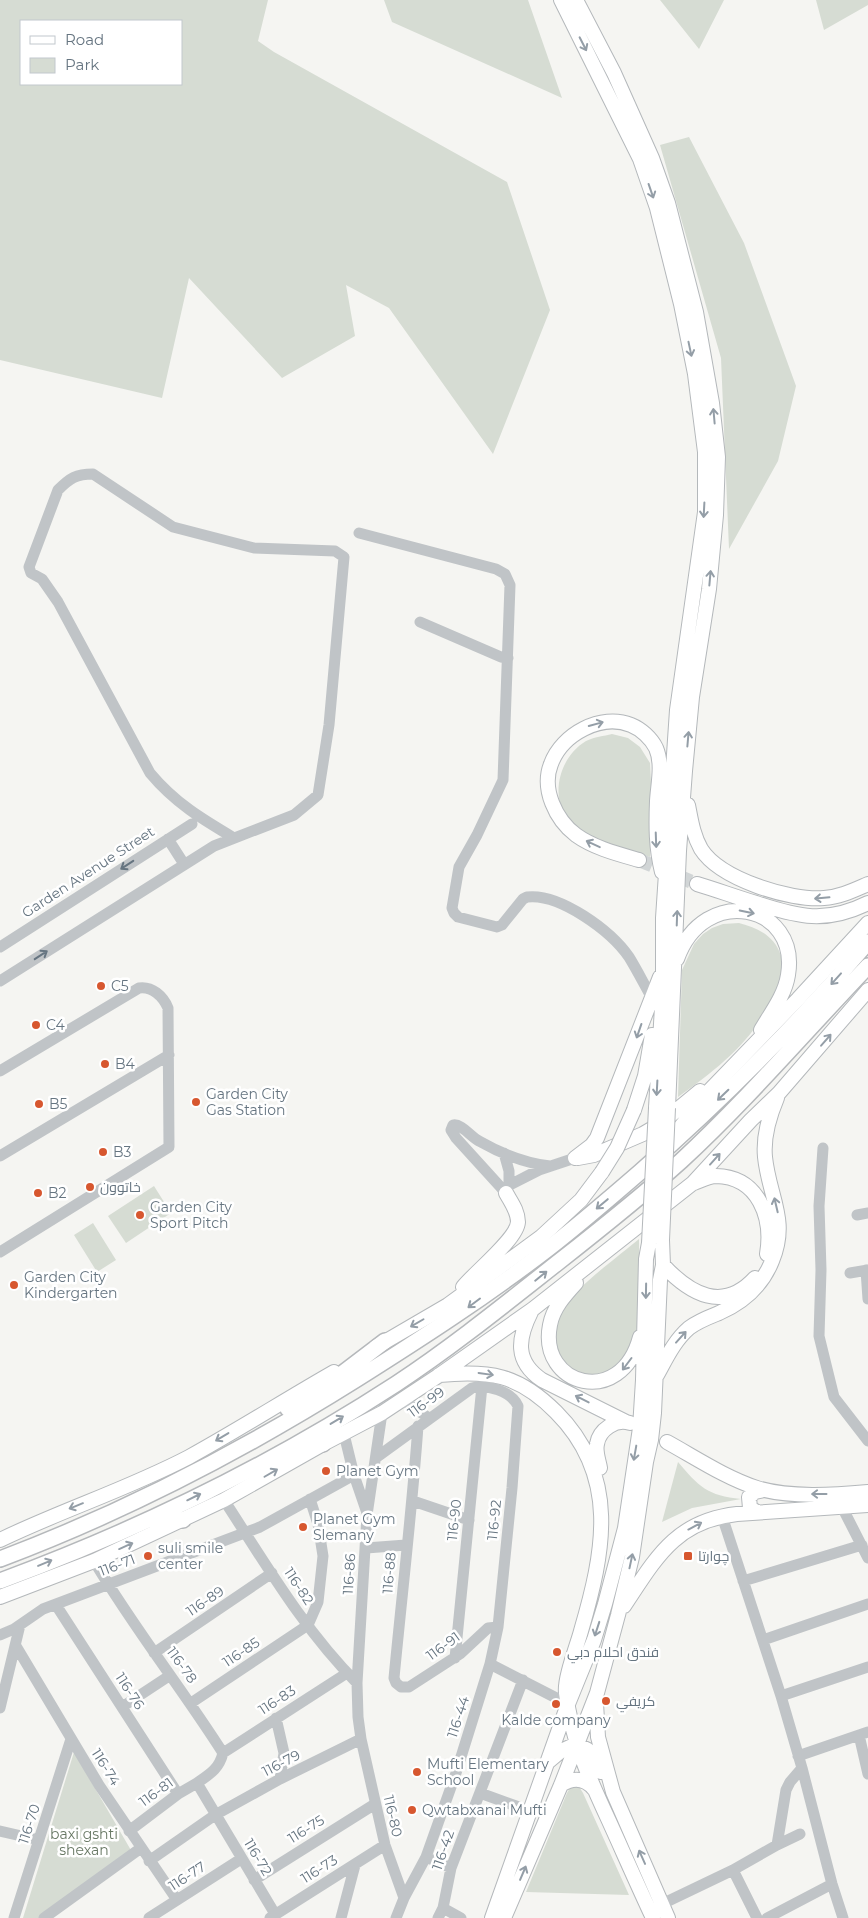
<svg xmlns="http://www.w3.org/2000/svg" width="868" height="1918" font-family="Montserrat,Cairo,sans-serif">
<style>
.green{fill:#d6dcd3;fill-rule:evenodd}
.lines{fill:none;stroke-linecap:round;stroke-linejoin:round}
.major-tunnel{stroke:#d1d5d6;stroke-width:14;stroke-dasharray:14 7;stroke-linecap:butt}
.major-casing{stroke:#b4b8bb;stroke-width:16}
.highway-casing{stroke:#b5b8bb;stroke-width:18}
.minor{stroke:#c0c4c7;stroke-width:11}
.major{stroke:#fff;stroke-width:14}
.highway{stroke:#fff;stroke-width:15}
.major-bridge-casing{stroke:#b4b8bb;stroke-width:16;stroke-linecap:butt}
.major-bridge{stroke:#fff;stroke-width:14}
.oneway{stroke:#949ea7}
.oneway2{stroke:#667581}
.poi-dot{fill:#d7572f;stroke:#fff;stroke-width:2}
.labels{text-anchor:middle;stroke-width:5;stroke-linejoin:round;paint-order:stroke}
.street-label{font-size:14px;fill:#667581;stroke:#fff}
.poi-label{font-size:14px;fill:#667581;stroke:#fff;text-anchor:start}
.park-label{font-size:14px;fill:#687864;stroke:#fff}
</style>
<rect width="100%" height="100%" fill="#f5f5f2"/>
<!-- green -->
<path class="green" d="M 0,0 L 268,0 L 258,41 L 274,52 L 507,182 L 550,310 L 493,454 L 389,308 L 346,285 L 355,336 L 282,378 L 189,278 L 162,398 L 0,360 ZM 21,21 L 181,21 L 181,84 L 21,84 Z
M 384,0 L 528,0 L 562,98 L 392,22 Z
M 660,0 L 724,0 L 699,49 Z
M 816,0 L 868,0 L 868,5 L 824,30 Z
M 689,137 L 744,243 L 796,386 L 778,461 L 729,549 L 721,358 L 660,145 Z
M 612,734 L 628,738 L 640,747 L 650,763 L 651,782 L 650,857 C 627,849 588,842 572,825 C 548,800 558,758 586,741 C 594,737 604,736 612,734 Z
M 739,923 C 758,928 775,936 781,956 C 785,974 779,988 771,1003 C 748,1045 716,1070 678,1097 L 682,970 L 694,944 L 703,934 L 712,928 L 723,924 Z
M 154,1186 L 171,1213 L 126,1243 L 108,1216 Z
M 93,1223 L 116,1260 L 97,1272 L 74,1235 Z
M 639,1239 C 639,1266 642,1316 634,1341 C 612,1406 531,1369 561,1311 C 573,1289 619,1256 639,1239 Z
M 678,1462 C 698,1486 708,1496 741,1499 L 692,1508 L 662,1522 Z
M 74,1752 L 132,1852 L 42,1918 L 23,1918 Z
M 578,1785 L 583,1793 L 629,1895 L 526,1892 L 567,1793 L 571,1786 Z"/>
<g class="lines">
<!-- major-tunnel -->
<path class="major-tunnel" d="M 639,860 L 697,884"/>
<defs>
<path id="major" d="M 561,0 L 640,159 L 657,208 L 681,304 L 695,374 L 705,452 L 705,512 L 677,710 L 663,918 L 663,990 L 656,1108
M 576,0 L 614,73 L 652,158 L 668,203 L 696,312 L 712,403 L 718,457 L 716,515 L 709,589 L 692,697 L 685,771 L 679,851 L 668,1108
M 688,805 C 691,820 693,835 701,849 C 720,879 790,901 824,898 C 840,897 854,890 868,884
M 639,860 C 618,854 594,848 576,835 C 556,820 541,789 551,764 C 562,734 601,713 631,725 C 641,729 651,738 656,748 C 663,764 658,784 657,801 C 656,826 656,848 662,872
M 697,884 C 717,890 736,897 756,903 C 798,917 826,924 868,903
M 677,959 C 704,883 800,904 788,975 C 785,995 771,1013 761,1030
M 634,1110 L 645,1076 L 652,1035
M 670,1140 L 710,1090 L 798,999 L 868,923
M 575,1158 L 592,1145 L 597,1138 L 660,977
M 578,1158 L 594,1155 L 643,1134 L 660,1124 L 700,1091
M 694,1183 C 700,1181 709,1176 716,1176 C 759,1177 773,1218 767,1254
M 663,1265 C 690,1294 723,1313 755,1278
M 576,1283 C 565,1295 553,1308 550,1325 C 538,1386 621,1409 640,1337
M 463,1287 C 475,1272 517,1239 518,1222 C 518,1211 511,1202 506,1193
M 531,1312 C 518,1338 514,1361 542,1380 L 626,1422
M 376,1347 L 448,1305 L 541,1237 L 581,1200 L 602,1172
M 439,1375 C 489,1370 518,1374 556,1412 C 620,1476 604,1552 581,1631 C 577,1646 564,1679 566,1693 C 571,1739 590,1780 609,1821 C 624,1854 638,1886 653,1918
M 657,1375 C 666,1359 674,1341 689,1328 C 698,1321 709,1317 719,1313 C 744,1302 762,1286 772,1261 C 789,1220 769,1197 765,1157 C 763,1136 769,1117 777,1098
M 667,1442 C 696,1458 726,1478 757,1488 C 790,1498 834,1495 868,1492
M 600,1468 C 599,1461 595,1452 597,1444 C 599,1430 616,1418 630,1423
M 757,1512 L 750,1508 L 749,1497 L 755,1492 L 764,1490
M 0,1540 C 62,1510 128,1489 189,1457 C 238,1430 285,1400 334,1372
M 0,1597 L 94,1561 L 224,1500 L 323,1444 L 382,1413 L 438,1376 L 533,1309 L 693,1183 L 751,1120 L 779,1093 L 868,990
M 624,1606 C 656,1558 675,1521 737,1514 L 868,1505
M 596,1703 L 598,1737 L 613,1792 L 668,1918
M 548,1762 L 561,1751 L 576,1744 L 588,1750 L 601,1772
M 561,1785 C 573,1777 585,1778 594,1789
M 492,1918 L 568,1704 L 594,1640 L 605,1604 L 625,1528 L 640,1428 L 643,1380 L 646,1259 L 649,1243
M 504,1918 L 561,1785 L 597,1693 L 618,1615 L 632,1557 L 646,1462 L 651,1440 L 654,1413 L 660,1280 L 663,1265 L 662,1240"/>
<path id="highway" d="M 288,1409 L 339,1376 L 385,1341
M 298,1445 L 323,1444
M 150,1520 L 183,1520
M 0,1559 C 125,1512 244,1450 357,1379 C 422,1338 487,1296 549,1248 C 580,1224 610,1198 640,1172 C 721,1101 798,1024 868,942
M 0,1581 C 138,1530 273,1464 396,1384 C 452,1347 504,1305 556,1264 C 598,1231 641,1197 681,1161 C 747,1100 806,1031 868,966"/>
</defs>
<!-- major casing -->
<use href="#major" class="major-casing"/>
<!-- highway casing -->
<use href="#highway" class="highway-casing"/>
<!-- minor -->
<path class="minor" d="M 359,533 L 496,569 L 505,574 L 510,585 L 503,780 L 477,835 L 459,867 L 452,908 L 454,913 L 458,917 L 497,927 L 502,925 L 523,899 L 527,897 C 560,893 611,931 629,957 C 637,970 644,984 652,998
M 420,622 L 501,657 L 508,658
M 168,839 L 184,864
M 0,947 L 192,824
M 0,981 L 214,846 L 294,815 L 318,795 L 329,725 L 344,557 L 335,551 L 254,548 L 173,527 L 93,474 C 76,474 70,478 58,490 L 29,567 L 31,573 L 42,579 L 58,602 L 150,773 C 175,803 202,819 234,838
M 0,1071 L 139,988 C 152,986 163,996 168,1008 L 169,1147 L 0,1252
M 823,1148 L 819,1206 L 821,1270 L 819,1336 L 834,1397 L 868,1441
M 504,1153 L 509,1171 L 509,1185
M 0,1156 L 169,1055
M 502,1189 L 539,1170 L 575,1158
M 506,1193 L 456,1138 L 451,1130 L 453,1125 C 461,1123 471,1137 479,1141 C 500,1153 525,1163 550,1166
M 857,1215 L 868,1213
M 866,1270 L 868,1299
M 850,1273 L 868,1270
M 402,1400 L 429,1418
M 382,1413 L 367,1515 L 357,1683 L 358,1717 L 361,1739 L 385,1845 L 404,1898
M 418,1426 C 412,1510 402,1594 394,1678 L 396,1683 L 401,1687 L 409,1687 L 460,1654 L 488,1628 L 498,1627
M 344,1434 L 354,1475 L 367,1513
M 377,1457 L 472,1388 C 487,1384 511,1391 518,1406 L 512,1488 L 498,1627 L 490,1664 L 456,1773 L 426,1857 L 404,1898 L 396,1918
M 224,1500 C 265,1563 304,1630 357,1683
M 413,1501 L 469,1520
M 842,1507 L 868,1558
M 722,1516 L 781,1696 L 802,1768 L 832,1884 L 843,1918
M 366,1548 L 406,1545
M 94,1561 C 133,1627 181,1687 223,1753 C 219,1769 210,1774 197,1783
M 743,1581 L 862,1545
M 56,1605 L 178,1794
M 0,1635 L 14,1629 L 43,1609 L 260,1527 L 354,1475
M 763,1640 L 868,1604
M 16,1646 L 99,1785 L 177,1900
M 154,1653 L 272,1573
M 455,1658 L 482,1386
M 490,1664 L 568,1704
M 781,1696 L 868,1667
M 191,1703 L 308,1625 L 318,1602 L 323,1556 L 318,1524 L 310,1499
M 122,1707 L 169,1676
M 0,1708 L 20,1625
M 276,1718 L 284,1753 L 280,1779
M 859,1735 L 868,1774
M 223,1753 L 347,1673
M 798,1756 L 868,1732
M 480,1793 L 530,1811
M 0,1831 L 39,1840
M 129,1831 L 178,1794 L 197,1783 L 275,1914 L 275,1918
M 777,1845 L 786,1790 L 790,1782 L 802,1768
M 426,1857 L 451,1868
M 149,1861 L 215,1815 L 280,1779 L 361,1739
M 733,1870 L 757,1918
M 254,1880 L 375,1804
M 662,1904 L 733,1870 L 777,1845 L 800,1834
M 443,1908 L 461,1918
M 14,1918 L 71,1739
M 44,1918 L 141,1848
M 149,1918 L 241,1859
M 270,1918 L 385,1845
M 341,1918 L 355,1865
M 438,1918 L 443,1908 L 451,1868 L 523,1680
M 767,1918 L 832,1884"/>
<!-- major -->
<use href="#major" class="major"/>
<!-- highway -->
<use href="#highway" class="highway"/>
<defs>
<path id="major-bridge" d="M 602,1172 L 617,1148 L 634,1110
M 662,1240 L 668,1108
M 649,1243 L 656,1108"/>
</defs>
<!-- major-bridge casing -->
<use href="#major-bridge" class="major-bridge-casing"/>
<!-- major-bridge -->
<use href="#major-bridge" class="major-bridge"/>
</g>
<!-- one-way arrows -->
<defs><path id="oneway-shaft" d="M-6 0H5M1.5-3L5.5 0L1.5 3" fill="none" stroke-width="1.6" stroke-linecap="round" stroke-linejoin="round" transform="scale(1.25)"/></defs>
<g class="oneway">
<use href="#oneway-shaft" transform="translate(583 44) rotate(63)"/>
<use href="#oneway-shaft" transform="translate(651 191) rotate(71)"/>
<use href="#oneway-shaft" transform="translate(690 349) rotate(78)"/>
<use href="#oneway-shaft" transform="translate(714 416) rotate(-95)"/>
<use href="#oneway-shaft" transform="translate(704 510) rotate(93)"/>
<use href="#oneway-shaft" transform="translate(710 578) rotate(-85)"/>
<use href="#oneway-shaft" transform="translate(596 724) rotate(-15)"/>
<use href="#oneway-shaft" transform="translate(688 739) rotate(-85)"/>
<use href="#oneway-shaft" transform="translate(656 840) rotate(88)"/>
<use href="#oneway-shaft" transform="translate(593 844) rotate(-155)"/>
<use href="#oneway-shaft" transform="translate(822 898) rotate(175)"/>
<use href="#oneway-shaft" transform="translate(747 912) rotate(12)"/>
<use href="#oneway-shaft" transform="translate(677 918) rotate(-88)"/>
<use href="#oneway-shaft" transform="translate(836 979) rotate(132)"/>
<use href="#oneway-shaft" transform="translate(639 1031) rotate(109)"/>
<use href="#oneway-shaft" transform="translate(826 1040) rotate(-49)"/>
<use href="#oneway-shaft" transform="translate(657 1088) rotate(93)"/>
<use href="#oneway-shaft" transform="translate(723 1095) rotate(136)"/>
<use href="#oneway-shaft" transform="translate(715 1159) rotate(-48)"/>
<use href="#oneway-shaft" transform="translate(602 1204) rotate(140)"/>
<use href="#oneway-shaft" transform="translate(776 1205) rotate(-103)"/>
<use href="#oneway-shaft" transform="translate(541 1276) rotate(-39)"/>
<use href="#oneway-shaft" transform="translate(646 1291) rotate(91)"/>
<use href="#oneway-shaft" transform="translate(474 1303) rotate(143)"/>
<use href="#oneway-shaft" transform="translate(417 1323) rotate(150)"/>
<use href="#oneway-shaft" transform="translate(681 1337) rotate(-48)"/>
<use href="#oneway-shaft" transform="translate(627 1364) rotate(127)"/>
<use href="#oneway-shaft" transform="translate(486 1374) rotate(8)"/>
<use href="#oneway-shaft" transform="translate(582 1399) rotate(-153)"/>
<use href="#oneway-shaft" transform="translate(337 1420) rotate(-31)"/>
<use href="#oneway-shaft" transform="translate(222 1437) rotate(149)"/>
<use href="#oneway-shaft" transform="translate(635 1453) rotate(100)"/>
<use href="#oneway-shaft" transform="translate(271 1473) rotate(-30)"/>
<use href="#oneway-shaft" transform="translate(819 1494) rotate(180)"/>
<use href="#oneway-shaft" transform="translate(194 1497) rotate(-26)"/>
<use href="#oneway-shaft" transform="translate(76 1506) rotate(158)"/>
<use href="#oneway-shaft" transform="translate(695 1526) rotate(-28)"/>
<use href="#oneway-shaft" transform="translate(126 1546) rotate(-24)"/>
<use href="#oneway-shaft" transform="translate(631 1561) rotate(-78)"/>
<use href="#oneway-shaft" transform="translate(45 1563) rotate(-23)"/>
<use href="#oneway-shaft" transform="translate(597 1629) rotate(108)"/>
<use href="#oneway-shaft" transform="translate(642 1857) rotate(-114)"/>
<use href="#oneway-shaft" transform="translate(523 1873) rotate(-67)"/>
</g>
<g class="oneway2">
<use href="#oneway-shaft" transform="translate(127 865) rotate(147)"/>
<use href="#oneway-shaft" transform="translate(41 955) rotate(-33)"/>
</g>
<!-- markers -->
<g class="poi-dot">
<circle cx="101" cy="986" r="5"/>
<circle cx="36" cy="1025" r="5"/>
<circle cx="105" cy="1064" r="5"/>
<circle cx="196" cy="1102" r="5"/>
<circle cx="39" cy="1104" r="5"/>
<circle cx="103" cy="1152" r="5"/>
<circle cx="90" cy="1187" r="5"/>
<circle cx="38" cy="1193" r="5"/>
<circle cx="140" cy="1215" r="5"/>
<circle cx="14" cy="1285" r="5"/>
<circle cx="326" cy="1471" r="5"/>
<circle cx="303" cy="1527" r="5"/>
<circle cx="148" cy="1556" r="5"/>
<rect x="683" y="1551" width="10" height="10" rx="2.5"/>
<circle cx="557" cy="1652" r="5"/>
<circle cx="606" cy="1701" r="5"/>
<circle cx="556" cy="1704" r="5"/>
<circle cx="417" cy="1772" r="5"/>
<circle cx="412" cy="1810" r="5"/>
</g>
<g class="labels">
<!-- street labels -->
<g class="street-label">
<text transform="translate(88 872) rotate(-33)" y="5">Garden Avenue Street</text>
<text transform="translate(426 1402) rotate(-36)" y="5">116-99</text>
<text transform="translate(454 1520) rotate(-84)" y="5">116-90</text>
<text transform="translate(494 1520) rotate(-84)" y="5">116-92</text>
<text transform="translate(117 1565) rotate(-21)" y="5">116-71</text>
<text transform="translate(389 1573) rotate(-85)" y="5">116-88</text>
<text transform="translate(349 1574) rotate(-86)" y="5">116-86</text>
<text transform="translate(299 1586) rotate(56)" y="5">116-82</text>
<text transform="translate(205 1601) rotate(-34)" y="5">116-89</text>
<text transform="translate(443 1646) rotate(-36)" y="5">116-91</text>
<text transform="translate(241 1652) rotate(-34)" y="5">116-85</text>
<text transform="translate(182 1665) rotate(54)" y="5">116-78</text>
<text transform="translate(130 1691) rotate(57)" y="5">116-76</text>
<text transform="translate(277 1700) rotate(-33)" y="5">116-83</text>
<text transform="translate(458 1717) rotate(-72)" y="5">116-44</text>
<text transform="translate(281 1763) rotate(-27)" y="5">116-79</text>
<text transform="translate(106 1767) rotate(58)" y="5">116-74</text>
<text transform="translate(156 1792) rotate(-36)" y="5">116-81</text>
<text transform="translate(393 1816) rotate(77)" y="5">116-80</text>
<text transform="translate(29 1824) rotate(-72)" y="5">116-70</text>
<text transform="translate(306 1829) rotate(-32)" y="5">116-75</text>
<text transform="translate(443 1850) rotate(-71)" y="5">116-42</text>
<text transform="translate(258 1857) rotate(59)" y="5">116-72</text>
<text transform="translate(319 1869) rotate(-32)" y="5">116-73</text>
<text transform="translate(187 1876) rotate(-33)" y="5">116-77</text>
</g>
<!-- poi labels -->
<g class="poi-label">
<text x="111" y="991">C5</text>
<text x="46" y="1030">C4</text>
<text x="115" y="1069">B4</text>
<text x="206" y="1099">Garden City<tspan x="206" dy="16">Gas Station</tspan></text>
<text x="49" y="1109">B5</text>
<text x="113" y="1157">B3</text>
<text x="100" y="1192">خاتوون</text>
<text x="48" y="1198">B2</text>
<text x="150" y="1212">Garden City<tspan x="150" dy="16">Sport Pitch</tspan></text>
<text x="24" y="1282">Garden City<tspan x="24" dy="16">Kindergarten</tspan></text>
<text x="336" y="1476">Planet Gym</text>
<text x="313" y="1524">Planet Gym<tspan x="313" dy="16">Slemany</tspan></text>
<text x="158" y="1553">suli smile<tspan x="158" dy="16">center</tspan></text>
<text x="698" y="1561">چوارتا</text>
<text x="567" y="1657">فندق احلام دبي</text>
<text x="616" y="1706">كريفي</text>
<text x="556" y="1725" text-anchor="middle">Kalde company</text>
<text x="427" y="1769">Mufti Elementary<tspan x="427" dy="16">School</tspan></text>
<text x="422" y="1815">Qwtabxanai Mufti</text>
</g>
<!-- park labels -->
<g class="park-label">
<text x="84" y="1839">baxi gshti<tspan x="84" dy="16">shexan</tspan></text>
</g>
</g>
<!-- legend -->
<rect x="20" y="20" width="162" height="65" fill="#ffffff" stroke="#c2c8cd"/>
<rect x="30" y="36" width="25" height="8" fill="#ffffff" stroke="#c2c8cd"/>
<text x="65" y="45" font-size="15" fill="#667581">Road</text>
<rect x="30" y="58" width="25" height="15" fill="#d6dcd3" stroke="#c2c8cd"/>
<text x="65" y="70" font-size="15" fill="#667581">Park</text>
</svg>
